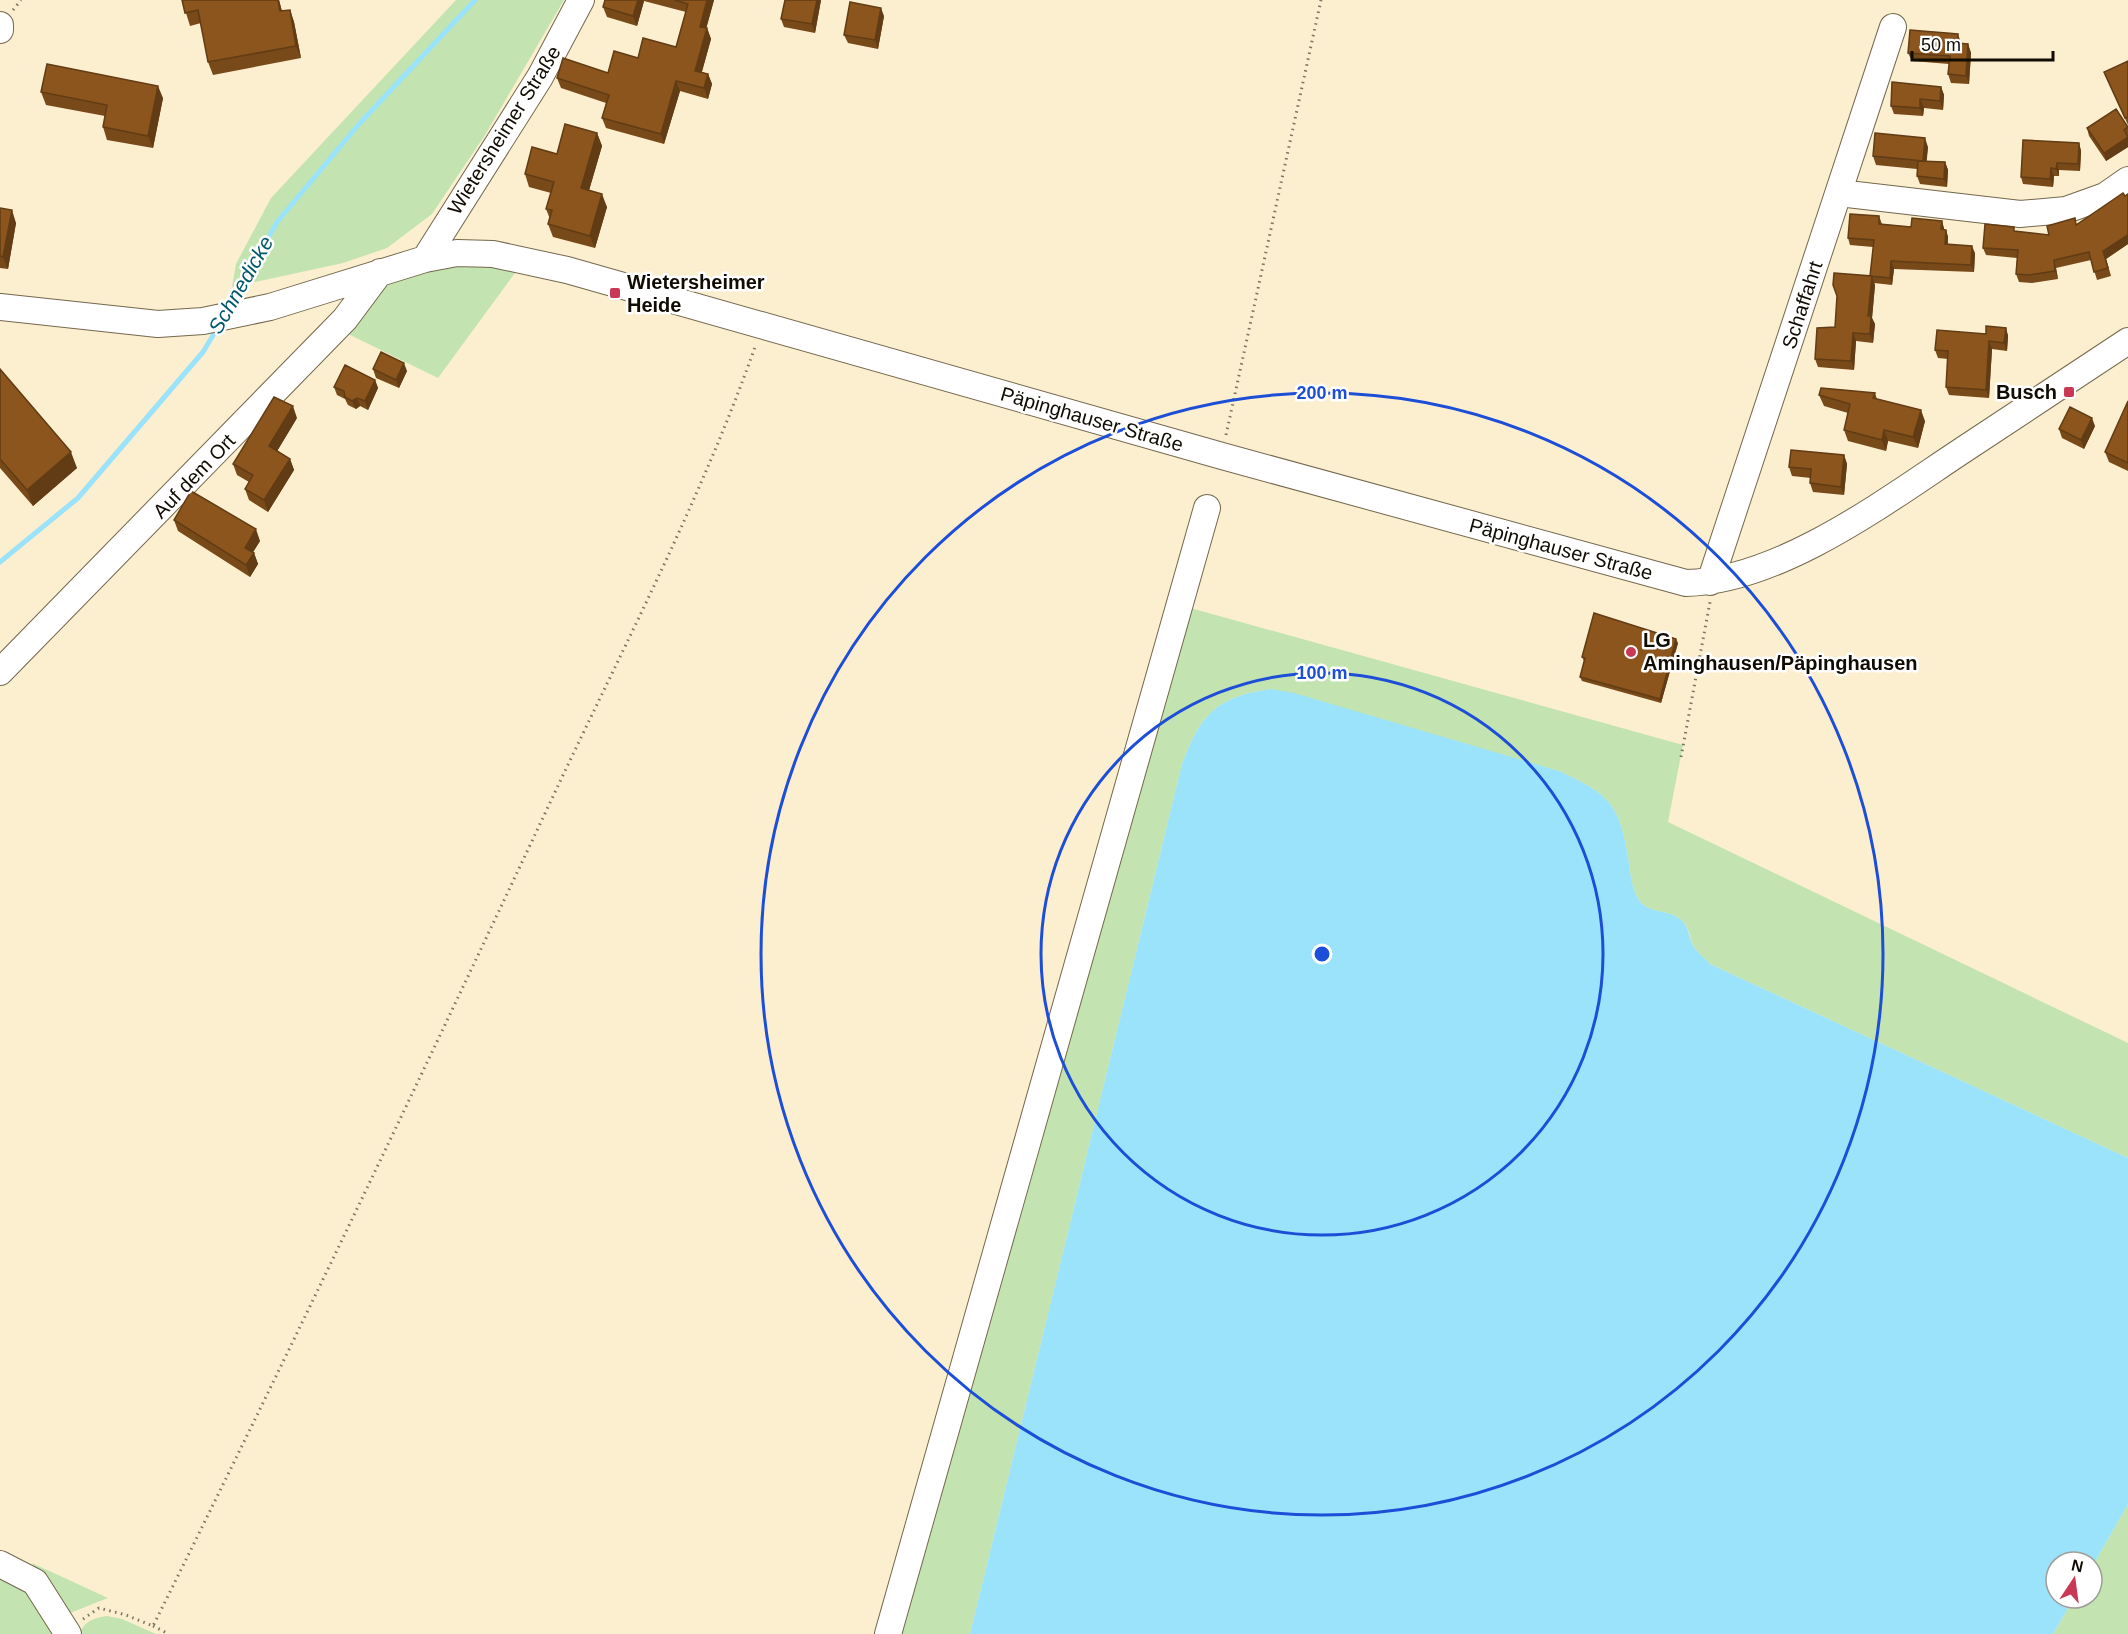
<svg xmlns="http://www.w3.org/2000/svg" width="2128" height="1634" font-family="Arial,sans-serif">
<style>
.green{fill:#c3e3b1}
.water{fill:#9ae3fa}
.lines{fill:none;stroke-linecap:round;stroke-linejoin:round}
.stream{stroke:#9ae3fa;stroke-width:5}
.minor-casing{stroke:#74684d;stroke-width:28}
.path{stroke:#7d7562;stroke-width:3;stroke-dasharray:1.5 4.5;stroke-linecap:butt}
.minor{stroke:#fff;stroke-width:26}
.wall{fill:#784919}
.shaded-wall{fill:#613c14}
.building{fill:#8b551d;stroke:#613c14;stroke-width:1.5}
.ring{fill:none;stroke:#1d4ed8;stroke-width:3}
.poi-dot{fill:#c93955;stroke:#fff;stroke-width:2}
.labels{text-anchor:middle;stroke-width:5;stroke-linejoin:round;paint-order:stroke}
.street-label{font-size:20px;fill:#100c03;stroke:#fff}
.poi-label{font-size:20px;font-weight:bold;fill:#100c03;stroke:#fff;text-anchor:start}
.water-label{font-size:21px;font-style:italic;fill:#00576b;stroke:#fff}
.centre{fill:#1d4ed8;stroke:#fff;stroke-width:3}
.ring-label{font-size:18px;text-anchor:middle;font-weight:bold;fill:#1d4ed8;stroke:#fff;stroke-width:5;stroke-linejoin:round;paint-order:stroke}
</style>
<rect width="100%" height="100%" fill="#fcefd0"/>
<!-- green -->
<path class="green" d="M 456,0 L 564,0 L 485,135 L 432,214 L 387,248 L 343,263 L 232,287 L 236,264 L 271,198 Z
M 489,263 L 520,266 L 438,378 L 342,331 C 352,320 362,307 374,296 C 403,268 451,266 489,263 Z
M 1187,607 L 1683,745 L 1668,822 L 2128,1043 L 2128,1158 L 1710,964 C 1706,959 1698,953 1694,947 C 1689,937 1690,927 1680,919 C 1667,908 1646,915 1637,897 C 1631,885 1630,870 1628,857 C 1619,802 1608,794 1559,771 L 1271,689 C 1217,696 1200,715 1182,764 L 970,1634 L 897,1634 Z
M 2128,1504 L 2128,1634 L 2053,1634 L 2074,1598 L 2092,1598 L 2092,1567 Z
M 32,1563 L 108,1598 L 70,1613 L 57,1602 Z
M 0,1574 L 26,1586 L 57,1634 L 0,1634 Z
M 107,1616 L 122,1619 L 156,1634 L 79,1634 C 85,1621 93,1618 107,1616 Z"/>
<!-- water -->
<path class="water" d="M 1271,689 L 1294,693 L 1559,771 C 1608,794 1619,802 1628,857 C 1630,870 1631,885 1637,897 C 1646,915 1667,908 1680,919 C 1690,927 1688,937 1694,947 C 1698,953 1706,959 1710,964 L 2128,1158 L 2128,1504 L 2092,1567 L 2092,1562 L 2056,1562 L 2056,1598 L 2074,1598 L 2053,1634 L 970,1634 L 1182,764 C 1200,715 1217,696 1271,689 Z"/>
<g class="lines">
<!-- stream -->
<path class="stream" d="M 230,306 L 277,222 L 359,124 L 475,0
M 0,562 L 78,498 L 203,352 L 218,327"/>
<defs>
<path id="minor" d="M 0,25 L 0,30
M 1839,193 L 2020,214 L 2066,210 L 2105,196 L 2128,180
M 425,259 L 540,77 L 581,0
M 0,307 L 158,324 L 203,321 L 270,307 L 425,259 L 457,253 L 493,254 L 567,270 L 1222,456 L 1686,583 C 1778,581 1882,504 1957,454 C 2014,416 2071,379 2128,341
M 1710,582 L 1893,27
M 0,672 L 345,319 L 380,272
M 0,1564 L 35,1582 L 68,1634
M 888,1634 L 1207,508"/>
</defs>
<!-- minor casing -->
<use href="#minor" class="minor-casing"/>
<!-- path -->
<path class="path" d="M 13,10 L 21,0
M 1226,435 L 1321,0
M 1681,757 L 1710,602
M 83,1619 L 99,1608 L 126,1615 L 153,1626 C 288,1355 419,1081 548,807 C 619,655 699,505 755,347
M 153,1626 L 169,1634"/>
<!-- minor -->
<use href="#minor" class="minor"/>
</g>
<!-- wall -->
<path class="wall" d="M 182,0 L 279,0 L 282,11 L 290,10 L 294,22 L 301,58 L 213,75 L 208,62 L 201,23 L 190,26 Z
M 605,0 L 714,0 L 706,28 L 707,28 L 711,39 L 702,72 L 708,74 L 712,84 L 708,99 L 680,91 L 664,144 L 606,128 L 602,118 L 606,103 L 561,88 L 557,78 L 608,73 L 638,58 L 676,47 L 686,12 L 644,1 L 637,26 L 607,17 L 603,7 Z
M 821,0 L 815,33 L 784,27 L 781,19 Z
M 884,16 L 878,49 L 848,43 L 844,35 Z
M 1961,43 L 1961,44 L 1968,44 L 1971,53 L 1969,84 L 1951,83 L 1948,74 L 1949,64 L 1912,61 L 1908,53 Z
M 2128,61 L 2128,125 L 2104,72 Z
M 1941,87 L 1944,95 L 1943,110 L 1924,108 L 1923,116 L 1894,114 L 1891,106 Z
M 41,92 L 163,98 L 153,148 L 107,140 L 103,127 L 105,116 L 46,105 Z
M 2128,127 L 2128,147 L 2106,161 L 2089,136 L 2087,128 Z
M 597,133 L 602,146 L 589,190 L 607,207 L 595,248 L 553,237 L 548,224 L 550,219 L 546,209 L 551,193 L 529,187 L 525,174 L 557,154 Z
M 2079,143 L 2081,151 L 2080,171 L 2059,170 L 2059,176 L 2054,176 L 2053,187 L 2023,184 L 2021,177 Z
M 1928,147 L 1926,162 L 1945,162 L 1948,170 L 1947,187 L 1920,184 L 1917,176 L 1917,169 L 1876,165 L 1873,156 Z
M 2128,194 L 2128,244 L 2106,259 L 2111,276 L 2097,280 L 2091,260 L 2056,268 L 2058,279 L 2032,283 L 2019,282 L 2016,274 L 2017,258 L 1986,255 L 1983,248 L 2016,231 L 2049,235 L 2077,224 Z
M 0,208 L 16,223 L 8,269 L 0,268 Z
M 1879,216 L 1882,224 L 1911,227 L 1942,221 L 1944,230 L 1946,230 L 1948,237 L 1948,244 L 1975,253 L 1974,272 L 1894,269 L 1892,285 L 1874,283 L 1875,285 L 1872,318 L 1875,324 L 1873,343 L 1856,341 L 1854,370 L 1818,367 L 1815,359 L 1835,327 L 1871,276 L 1873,247 L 1850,245 L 1848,238 Z
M 2006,328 L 2008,336 L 2007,351 L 1992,349 L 1989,398 L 1949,395 L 1946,387 L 1948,359 L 1938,358 L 1935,350 Z
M 0,369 L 77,468 L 33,506 L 0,468 Z
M 373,369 L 407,371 L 399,388 L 376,378 Z
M 375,380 L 378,388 L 368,410 L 360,406 L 356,409 L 348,405 L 345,399 L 337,395 L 334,387 Z
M 1875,393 L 1877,399 L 1925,421 L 1918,448 L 1888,441 L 1886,451 L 1848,441 L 1844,430 L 1848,413 L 1824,406 L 1819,395 Z
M 2128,401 L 2128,471 L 2109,462 L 2105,452 Z
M 297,418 L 277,451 L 290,459 L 294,470 L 268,512 L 249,500 L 245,489 L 249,482 L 237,475 L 233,464 Z
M 2095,426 L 2084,449 L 2062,438 L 2059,429 Z
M 1844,455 L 1847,464 L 1844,495 L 1813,492 L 1810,483 L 1811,478 L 1792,476 L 1789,467 Z
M 174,520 L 260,541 L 252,553 L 254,553 L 258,564 L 250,577 L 178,531 Z
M 1678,643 L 1661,703 L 1582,681 L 1580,677 L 1584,661 L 1582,657 Z"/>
<!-- shaded-wall -->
<path class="shaded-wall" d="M 278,0 L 279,0 L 285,24 L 280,11 Z
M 638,0 L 643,0 L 644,1 L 637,26 L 633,16 Z
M 707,0 L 714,0 L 704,37 L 700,27 Z
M 817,0 L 821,0 L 815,33 L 812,24 Z
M 881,8 L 884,16 L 878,49 L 875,40 Z
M 290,10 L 294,22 L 301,58 L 296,46 Z
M 707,28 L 711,39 L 699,81 L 695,71 Z
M 1958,34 L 1961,43 L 1960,52 L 1957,43 Z
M 1968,44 L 1971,53 L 1969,84 L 1966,76 Z
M 708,74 L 712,84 L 708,99 L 704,88 Z
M 676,81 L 680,91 L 664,144 L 661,134 Z
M 158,86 L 163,98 L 153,148 L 148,136 Z
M 1941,87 L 1944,95 L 1943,110 L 1940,101 Z
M 1920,99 L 1924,108 L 1923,116 L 1920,108 Z
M 597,133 L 602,146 L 586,201 L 581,188 Z
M 2128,137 L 2128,147 L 2106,161 L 2104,153 Z
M 1925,138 L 1928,147 L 1926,169 L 1923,161 Z
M 2079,143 L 2081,151 L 2080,171 L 2078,164 Z
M 1945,162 L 1948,170 L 1947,187 L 1944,179 Z
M 2057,163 L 2059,170 L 2059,176 L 2056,169 Z
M 2051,168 L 2054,176 L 2053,187 L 2050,179 Z
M 602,194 L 607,207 L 595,248 L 590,236 Z
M 12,210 L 16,223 L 8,269 L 3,257 Z
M 1942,221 L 1944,228 L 1944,236 L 1941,229 Z
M 1946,230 L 1948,237 L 1947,251 L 1945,244 Z
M 2128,235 L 2128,244 L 2106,259 L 2111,276 L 2103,251 Z
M 1972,246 L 1975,253 L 1974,272 L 1971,265 Z
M 2054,260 L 2056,268 L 2058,279 L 2055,271 Z
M 1891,261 L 1894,269 L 1892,285 L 1890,278 Z
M 1872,276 L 1875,285 L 1872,318 L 1875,324 L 1873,343 L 1870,334 L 1868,316 Z
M 2006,328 L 2008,336 L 2007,351 L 2004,343 Z
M 1853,333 L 1856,341 L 1854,370 L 1851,361 Z
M 1989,341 L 1992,349 L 1989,398 L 1986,390 Z
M 404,363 L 407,371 L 399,388 L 396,380 Z
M 375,380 L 378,388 L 368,410 L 365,401 Z
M 357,398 L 360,406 L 356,409 L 352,401 Z
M 293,406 L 297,418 L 273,458 L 269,446 Z
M 1921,410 L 1925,421 L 1918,448 L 1913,437 Z
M 2092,418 L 2095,426 L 2084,449 L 2081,440 Z
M 1884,430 L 1888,441 L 1886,451 L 1882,440 Z
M 71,452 L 77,468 L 33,506 L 27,490 Z
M 1844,455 L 1847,464 L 1844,495 L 1841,487 Z
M 290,459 L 294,470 L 268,512 L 264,500 Z
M 256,529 L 260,541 L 249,559 L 245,548 Z
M 254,553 L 258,564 L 250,577 L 246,565 Z
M 1676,639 L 1678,643 L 1661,703 L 1660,699 Z"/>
<!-- building -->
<path class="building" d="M 182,0 L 278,0 L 280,11 L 290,10 L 296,46 L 208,62 L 198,10 L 185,13 Z
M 605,0 L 638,0 L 633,16 L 603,7 Z
M 674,0 L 707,0 L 700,27 L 707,28 L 695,71 L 708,74 L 704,88 L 676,81 L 661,134 L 602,118 L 609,95 L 557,78 L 563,58 L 608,73 L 614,51 L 638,58 L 643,38 L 676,47 L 688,4 Z
M 785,0 L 817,0 L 812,24 L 781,19 Z
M 850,2 L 881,8 L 875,40 L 844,35 Z
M 1910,30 L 1958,34 L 1957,43 L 1968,44 L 1966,76 L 1948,74 L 1950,56 L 1908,53 Z
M 2128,61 L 2128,117 L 2125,118 L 2104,72 Z
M 47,64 L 158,86 L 148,136 L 103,127 L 107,105 L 41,92 Z
M 1892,82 L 1941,87 L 1940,101 L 1920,99 L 1920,108 L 1891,106 Z
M 2116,109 L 2128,127 L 2124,130 L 2128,137 L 2104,153 L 2087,128 Z
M 565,124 L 597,133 L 581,188 L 602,194 L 590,236 L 548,224 L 552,210 L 546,209 L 554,182 L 525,174 L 532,147 L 557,154 Z
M 1875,133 L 1925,138 L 1923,161 L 1873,156 Z
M 2023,140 L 2079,143 L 2078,164 L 2057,163 L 2056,169 L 2051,168 L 2050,179 L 2021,177 Z
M 1918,161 L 1945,162 L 1944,179 L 1917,176 Z
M 2123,193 L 2125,196 L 2128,194 L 2128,235 L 2103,251 L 2108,268 L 2094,272 L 2089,252 L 2054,260 L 2055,271 L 2029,275 L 2016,274 L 2018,250 L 1983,248 L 1985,224 L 2014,227 L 2014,231 L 2049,235 L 2047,226 L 2075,218 L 2076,225 Z
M 0,208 L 12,210 L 3,257 L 0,256 Z
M 1850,214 L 1879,216 L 1879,224 L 1911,227 L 1912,218 L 1942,221 L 1941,229 L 1946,230 L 1945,244 L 1972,246 L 1971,265 L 1891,261 L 1890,278 L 1870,276 L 1874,240 L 1848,238 Z
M 1834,273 L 1872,276 L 1868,316 L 1871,316 L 1870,334 L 1853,333 L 1851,361 L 1815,359 L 1817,328 L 1835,327 L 1837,296 L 1833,285 Z
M 1986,326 L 2006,328 L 2004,343 L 1989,341 L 1986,390 L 1946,387 L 1948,351 L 1935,350 L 1937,330 L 1986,334 Z
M 381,352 L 404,363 L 396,380 L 373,369 Z
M 345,365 L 375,380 L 365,401 L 357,398 L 352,401 L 345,397 L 344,391 L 334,387 Z
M 0,369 L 71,452 L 27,490 L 0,459 Z
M 1821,388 L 1875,393 L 1873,398 L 1921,410 L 1913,437 L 1884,430 L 1882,440 L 1844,430 L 1850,404 L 1819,395 Z
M 274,397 L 293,406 L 269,446 L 290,459 L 264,500 L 245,489 L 253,475 L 233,464 Z
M 2128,401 L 2128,463 L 2105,452 Z
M 2070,407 L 2092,418 L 2081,440 L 2059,429 Z
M 1791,450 L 1844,455 L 1841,487 L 1810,483 L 1811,469 L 1789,467 Z
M 191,491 L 256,529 L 245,548 L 254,553 L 246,565 L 174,520 Z
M 1594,613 L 1676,639 L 1660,699 L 1580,677 L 1585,658 L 1582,657 Z"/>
<!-- distance rings -->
<g class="ring">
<circle cx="1322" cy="954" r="281"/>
<circle cx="1322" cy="954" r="561"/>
</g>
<!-- markers -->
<g class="poi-dot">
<rect x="609" y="287" width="12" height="12" rx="3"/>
<rect x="2063" y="386" width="12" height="12" rx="3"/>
<circle cx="1631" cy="652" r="6"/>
</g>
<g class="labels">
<!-- street labels -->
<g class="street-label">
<text transform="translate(504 130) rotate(-58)" y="7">Wietersheimer Straße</text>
<text transform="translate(1802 305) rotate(-72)" y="7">Schaffahrt</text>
<text transform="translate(1092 419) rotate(16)" y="7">Päpinghauser Straße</text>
<text transform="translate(194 476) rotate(-46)" y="7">Auf dem Ort</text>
<text transform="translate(1561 549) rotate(15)" y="7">Päpinghauser Straße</text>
</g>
<!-- poi labels -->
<g class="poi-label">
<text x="627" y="289">Wietersheimer<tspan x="627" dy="23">Heide</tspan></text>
<text x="2057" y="399" text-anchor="end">Busch</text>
<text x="1643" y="647">LG<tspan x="1643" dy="23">Aminghausen/Päpinghausen</tspan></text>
</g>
<!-- water labels -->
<g class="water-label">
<text transform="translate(241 285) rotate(-60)" y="7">Schnedicke</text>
</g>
</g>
<circle cx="1322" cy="954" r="9" class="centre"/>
<g class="ring-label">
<text x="1322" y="399">200 m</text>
<text x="1322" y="679">100 m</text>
</g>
<!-- north arrow -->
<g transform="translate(2074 1580) rotate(13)"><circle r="28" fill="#ffffff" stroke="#9f9e9a" stroke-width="1.5"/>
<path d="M0-4.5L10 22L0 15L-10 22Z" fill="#c93955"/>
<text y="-9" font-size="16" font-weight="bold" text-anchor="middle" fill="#100c03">N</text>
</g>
<!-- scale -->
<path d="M1912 51v9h141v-9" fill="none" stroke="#100c03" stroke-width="3"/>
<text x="1921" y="51" font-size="18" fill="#100c03" stroke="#ffffff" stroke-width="4.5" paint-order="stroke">50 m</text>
</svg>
